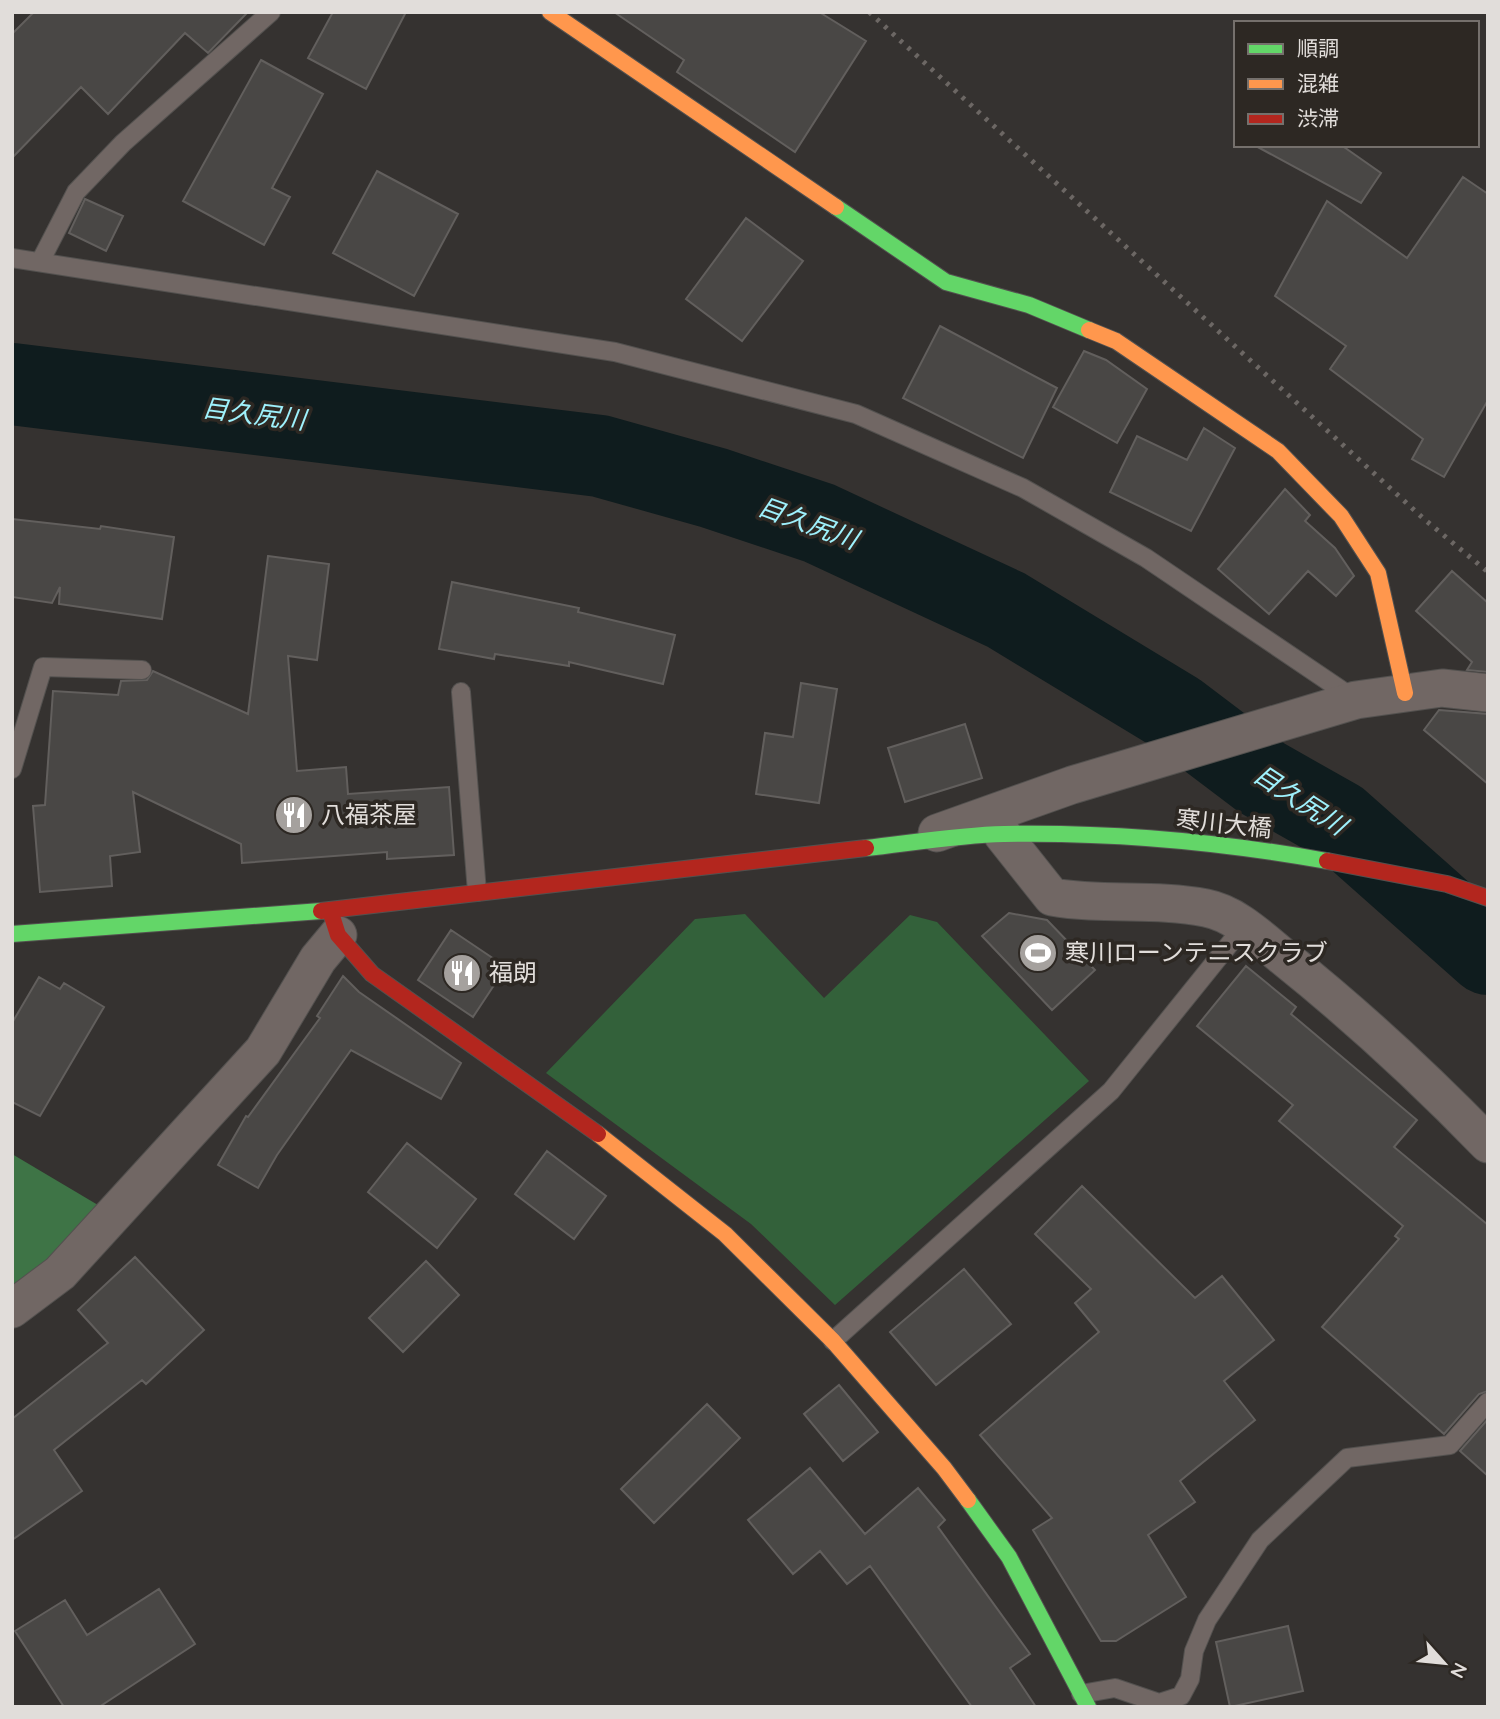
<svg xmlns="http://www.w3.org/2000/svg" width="1500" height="1719" font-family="Quicksand,'Noto Sans JP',sans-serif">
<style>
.green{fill:#33613a}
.forest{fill:#3e7446}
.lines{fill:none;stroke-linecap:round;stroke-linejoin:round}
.river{stroke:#0f1c1e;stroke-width:82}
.building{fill:#494745;stroke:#625f5d;stroke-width:2}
.lane-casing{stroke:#53514f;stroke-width:20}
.street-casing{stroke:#53514f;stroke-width:39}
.fast-casing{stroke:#53514f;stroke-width:18}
.slow-casing{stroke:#53514f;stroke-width:18}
.jam-casing{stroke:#53514f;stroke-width:18}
.lane{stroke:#716764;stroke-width:18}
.street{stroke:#716764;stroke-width:37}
.fast{stroke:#63d668;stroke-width:16}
.slow{stroke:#ff974d;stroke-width:16}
.jam{stroke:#b3261e;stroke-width:16}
.rail{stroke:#6c6764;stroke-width:5;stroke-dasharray:3.5 7;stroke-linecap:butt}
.labels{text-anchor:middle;stroke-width:7;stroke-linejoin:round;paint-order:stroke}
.poi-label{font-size:24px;fill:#e1ddda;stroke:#2d2823;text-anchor:start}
.street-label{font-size:24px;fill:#e1ddda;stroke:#2d2823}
.water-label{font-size:26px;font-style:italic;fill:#9ff1fc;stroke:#2d2823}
</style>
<rect width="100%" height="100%" fill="#353230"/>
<!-- green -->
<path class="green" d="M 745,914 L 824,998 L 910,915 L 937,922 L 1089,1081 L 835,1305 L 751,1224 L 546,1073 L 695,919 Z"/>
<!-- forest -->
<path class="forest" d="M 12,1154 L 103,1208 L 12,1292 Z"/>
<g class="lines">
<!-- river -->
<path class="river" d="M 12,384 L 600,456 L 714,488 L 819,523 L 1006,610 L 1176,713 L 1262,778 L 1338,821 L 1488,954"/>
</g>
<!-- building -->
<path class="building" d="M 34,12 L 248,12 L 208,53 L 185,33 L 108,114 L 81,87 L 12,158 L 12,34 Z
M 333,12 L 406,12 L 366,89 L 308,58 Z
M 614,12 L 819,12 L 866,41 L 795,152 L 677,72 L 684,60 Z
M 261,60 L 323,94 L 272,188 L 290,197 L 264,245 L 183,201 Z
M 1254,145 L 1341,145 L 1381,173 L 1361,203 Z
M 377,171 L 458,214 L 414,296 L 333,253 Z
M 1463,177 L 1488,194 L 1488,400 L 1444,477 L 1412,459 L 1423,439 L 1330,369 L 1346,346 L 1275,296 L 1327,201 L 1407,258 Z
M 85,199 L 123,216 L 106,251 L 69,233 Z
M 746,218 L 803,261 L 742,341 L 686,299 Z
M 940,326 L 1057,388 L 1023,458 L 903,398 Z
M 1084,351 L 1106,360 L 1147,389 L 1117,443 L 1053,407 Z
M 1204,428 L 1235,448 L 1191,531 L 1110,492 L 1137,436 L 1187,460 Z
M 1285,489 L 1310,515 L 1305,521 L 1335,548 L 1354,576 L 1336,596 L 1308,571 L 1269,614 L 1218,569 Z
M 12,519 L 100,529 L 101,526 L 174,537 L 162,619 L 59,604 L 60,587 L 52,603 L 12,597 Z
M 268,556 L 329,564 L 317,660 L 288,656 L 297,771 L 346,767 L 348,794 L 449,787 L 454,855 L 387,859 L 387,852 L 242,863 L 241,844 L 133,792 L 140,852 L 110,856 L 112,886 L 40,892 L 33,806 L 45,805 L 53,691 L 118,695 L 121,681 L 147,680 L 153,671 L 248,714 Z
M 1452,571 L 1488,603 L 1488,672 L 1467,670 L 1472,662 L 1416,611 Z
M 452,582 L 579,608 L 578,612 L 675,635 L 663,684 L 569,662 L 569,666 L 495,654 L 494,659 L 439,649 Z
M 801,683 L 837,689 L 819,803 L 756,794 L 765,733 L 793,737 Z
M 1439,710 L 1488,714 L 1488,784 L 1424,730 Z
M 965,724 L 982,778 L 905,802 L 888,748 Z
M 1009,913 L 1047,920 L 1095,970 L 1052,1010 L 982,936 Z
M 451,930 L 506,967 L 473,1017 L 418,980 Z
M 1246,966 L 1296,1007 L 1291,1014 L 1417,1120 L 1394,1147 L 1488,1225 L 1488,1391 L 1479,1394 L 1444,1434 L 1322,1327 L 1399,1239 L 1395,1236 L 1403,1226 L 1279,1121 L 1293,1105 L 1197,1026 Z
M 343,976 L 359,992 L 461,1063 L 441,1099 L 351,1050 L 277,1155 L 258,1188 L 218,1165 L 246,1116 L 248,1117 L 320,1018 L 317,1016 Z
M 39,977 L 60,989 L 64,983 L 104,1007 L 40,1116 L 12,1102 L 12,1023 Z
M 407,1143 L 476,1199 L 437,1248 L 368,1192 Z
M 547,1151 L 606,1196 L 574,1239 L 515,1194 Z
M 1082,1186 L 1195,1298 L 1222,1276 L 1274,1340 L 1224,1381 L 1255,1420 L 1180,1481 L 1195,1502 L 1148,1535 L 1186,1597 L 1116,1641 L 1101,1641 L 1033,1530 L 1052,1518 L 980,1435 L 1099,1332 L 1075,1303 L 1091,1289 L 1035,1234 Z
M 135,1257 L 204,1330 L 146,1384 L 142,1380 L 54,1450 L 82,1491 L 12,1540 L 12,1419 L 108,1343 L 78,1310 Z
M 426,1261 L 459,1295 L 403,1352 L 369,1318 Z
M 964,1269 L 1011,1324 L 936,1385 L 890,1332 Z
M 839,1385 L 878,1432 L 843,1461 L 804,1414 Z
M 707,1404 L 740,1438 L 654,1523 L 621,1489 Z
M 1488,1419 L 1488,1476 L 1460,1451 Z
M 810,1468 L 865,1534 L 918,1488 L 945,1520 L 938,1527 L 1030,1654 L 1010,1668 L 1036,1707 L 972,1707 L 870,1566 L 847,1584 L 820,1551 L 793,1574 L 748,1520 Z
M 159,1589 L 195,1644 L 99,1707 L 64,1707 L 15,1631 L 65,1600 L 87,1635 Z
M 1288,1626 L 1303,1691 L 1230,1707 L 1216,1642 Z"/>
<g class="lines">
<defs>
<path id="lane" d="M 12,258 L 615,352 L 856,414 L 1023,488 L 1146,558 L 1356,700
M 40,262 L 76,192 L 123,143 L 271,12
M 461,692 L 477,892
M 12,769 L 43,667 L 142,670
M 833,1341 L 1111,1091 L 1244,926
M 1081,1694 L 1115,1688 L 1159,1703 L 1181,1696 L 1190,1679 L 1194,1651 L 1207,1620 L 1260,1540 L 1347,1458 L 1450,1445 L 1488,1402"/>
<path id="street" d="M 937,833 L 1072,785 L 1356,700 L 1442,688 L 1488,693
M 1002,834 L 1052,897 C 1103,906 1155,898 1206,908 C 1237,914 1263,941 1287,960 C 1358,1017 1424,1078 1488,1144
M 12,1309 L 60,1273 L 263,1051 L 318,959 L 338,935"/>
<path id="fast" d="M 836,207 L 946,282 L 1029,305 L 1089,330
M 866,848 C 911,843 958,835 1004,834 C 1111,832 1221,842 1327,861
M 12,934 L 321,911
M 968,1500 L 1009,1557 L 1088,1707"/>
<path id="slow" d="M 550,12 L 836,207
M 1089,330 L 1116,341 L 1278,451 L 1341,516 L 1378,573 L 1405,693
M 598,1134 L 725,1234 L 833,1341 L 944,1468 L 968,1500"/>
<path id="jam" d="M 1327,861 L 1447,884 L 1488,898
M 330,910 L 338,935 L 372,974 L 598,1134
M 321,911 L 866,848"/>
</defs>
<!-- lane casing -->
<use href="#lane" class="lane-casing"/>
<!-- street casing -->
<use href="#street" class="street-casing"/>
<!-- fast casing -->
<use href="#fast" class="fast-casing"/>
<!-- slow casing -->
<use href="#slow" class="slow-casing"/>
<!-- jam casing -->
<use href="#jam" class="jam-casing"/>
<!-- lane -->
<use href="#lane" class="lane"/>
<!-- street -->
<use href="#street" class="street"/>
<!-- fast -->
<use href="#fast" class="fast"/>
<!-- slow -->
<use href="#slow" class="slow"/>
<!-- jam -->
<use href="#jam" class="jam"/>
<!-- rail -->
<path class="rail" d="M 869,12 L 1424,519 L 1488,572"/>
</g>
<!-- icons -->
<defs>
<symbol id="restaurant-disc" viewBox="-11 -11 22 22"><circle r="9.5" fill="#a5a19e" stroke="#2d2823"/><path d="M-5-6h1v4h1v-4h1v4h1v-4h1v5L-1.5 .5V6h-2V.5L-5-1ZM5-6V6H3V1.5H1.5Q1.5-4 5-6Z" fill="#fff"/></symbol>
<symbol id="stadium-disc" viewBox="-11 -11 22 22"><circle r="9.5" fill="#a5a19e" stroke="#2d2823"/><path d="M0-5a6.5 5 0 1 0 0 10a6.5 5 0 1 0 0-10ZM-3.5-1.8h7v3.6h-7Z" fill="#fff"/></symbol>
</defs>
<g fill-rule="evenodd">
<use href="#restaurant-disc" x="272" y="793" width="44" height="44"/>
<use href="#stadium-disc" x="1016" y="931" width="44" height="44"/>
<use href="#restaurant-disc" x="440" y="951" width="44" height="44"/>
</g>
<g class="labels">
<!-- poi labels -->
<g class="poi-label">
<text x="321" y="823">八福茶屋</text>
<text x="1065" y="961">寒川ローンテニスクラブ</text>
<text x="489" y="981">福朗</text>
</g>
<!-- street labels -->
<g class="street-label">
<text transform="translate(1224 824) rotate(6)" y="8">寒川大橋</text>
</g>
<!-- water labels -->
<g class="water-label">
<text transform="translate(254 414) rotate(7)" y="9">目久尻川</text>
<text transform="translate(808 523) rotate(20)" y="9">目久尻川</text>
<text transform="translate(1300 800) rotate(33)" y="9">目久尻川</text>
</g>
</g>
<!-- border -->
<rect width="1500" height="1719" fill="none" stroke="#e1ddda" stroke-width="28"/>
<!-- legend -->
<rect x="1234" y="21" width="245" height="126" fill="#2d2823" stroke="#75706c" stroke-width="2"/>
<rect x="1248" y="44" width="35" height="10" fill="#63d668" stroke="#75706c" stroke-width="2"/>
<text x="1297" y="56" font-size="21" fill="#e1ddda">順調</text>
<rect x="1248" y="79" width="35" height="10" fill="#ff974d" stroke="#75706c" stroke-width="2"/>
<text x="1297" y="91" font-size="21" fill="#e1ddda">混雑</text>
<rect x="1248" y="114" width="35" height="10" fill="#b3261e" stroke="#75706c" stroke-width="2"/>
<text x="1297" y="126" font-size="21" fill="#e1ddda">渋滞</text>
<!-- north arrow -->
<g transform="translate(1444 1663) rotate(117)" stroke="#2d2823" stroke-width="5" paint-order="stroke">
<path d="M0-5L12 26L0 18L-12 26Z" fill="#e1ddda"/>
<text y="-10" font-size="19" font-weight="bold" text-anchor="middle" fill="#e1ddda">N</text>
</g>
</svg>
